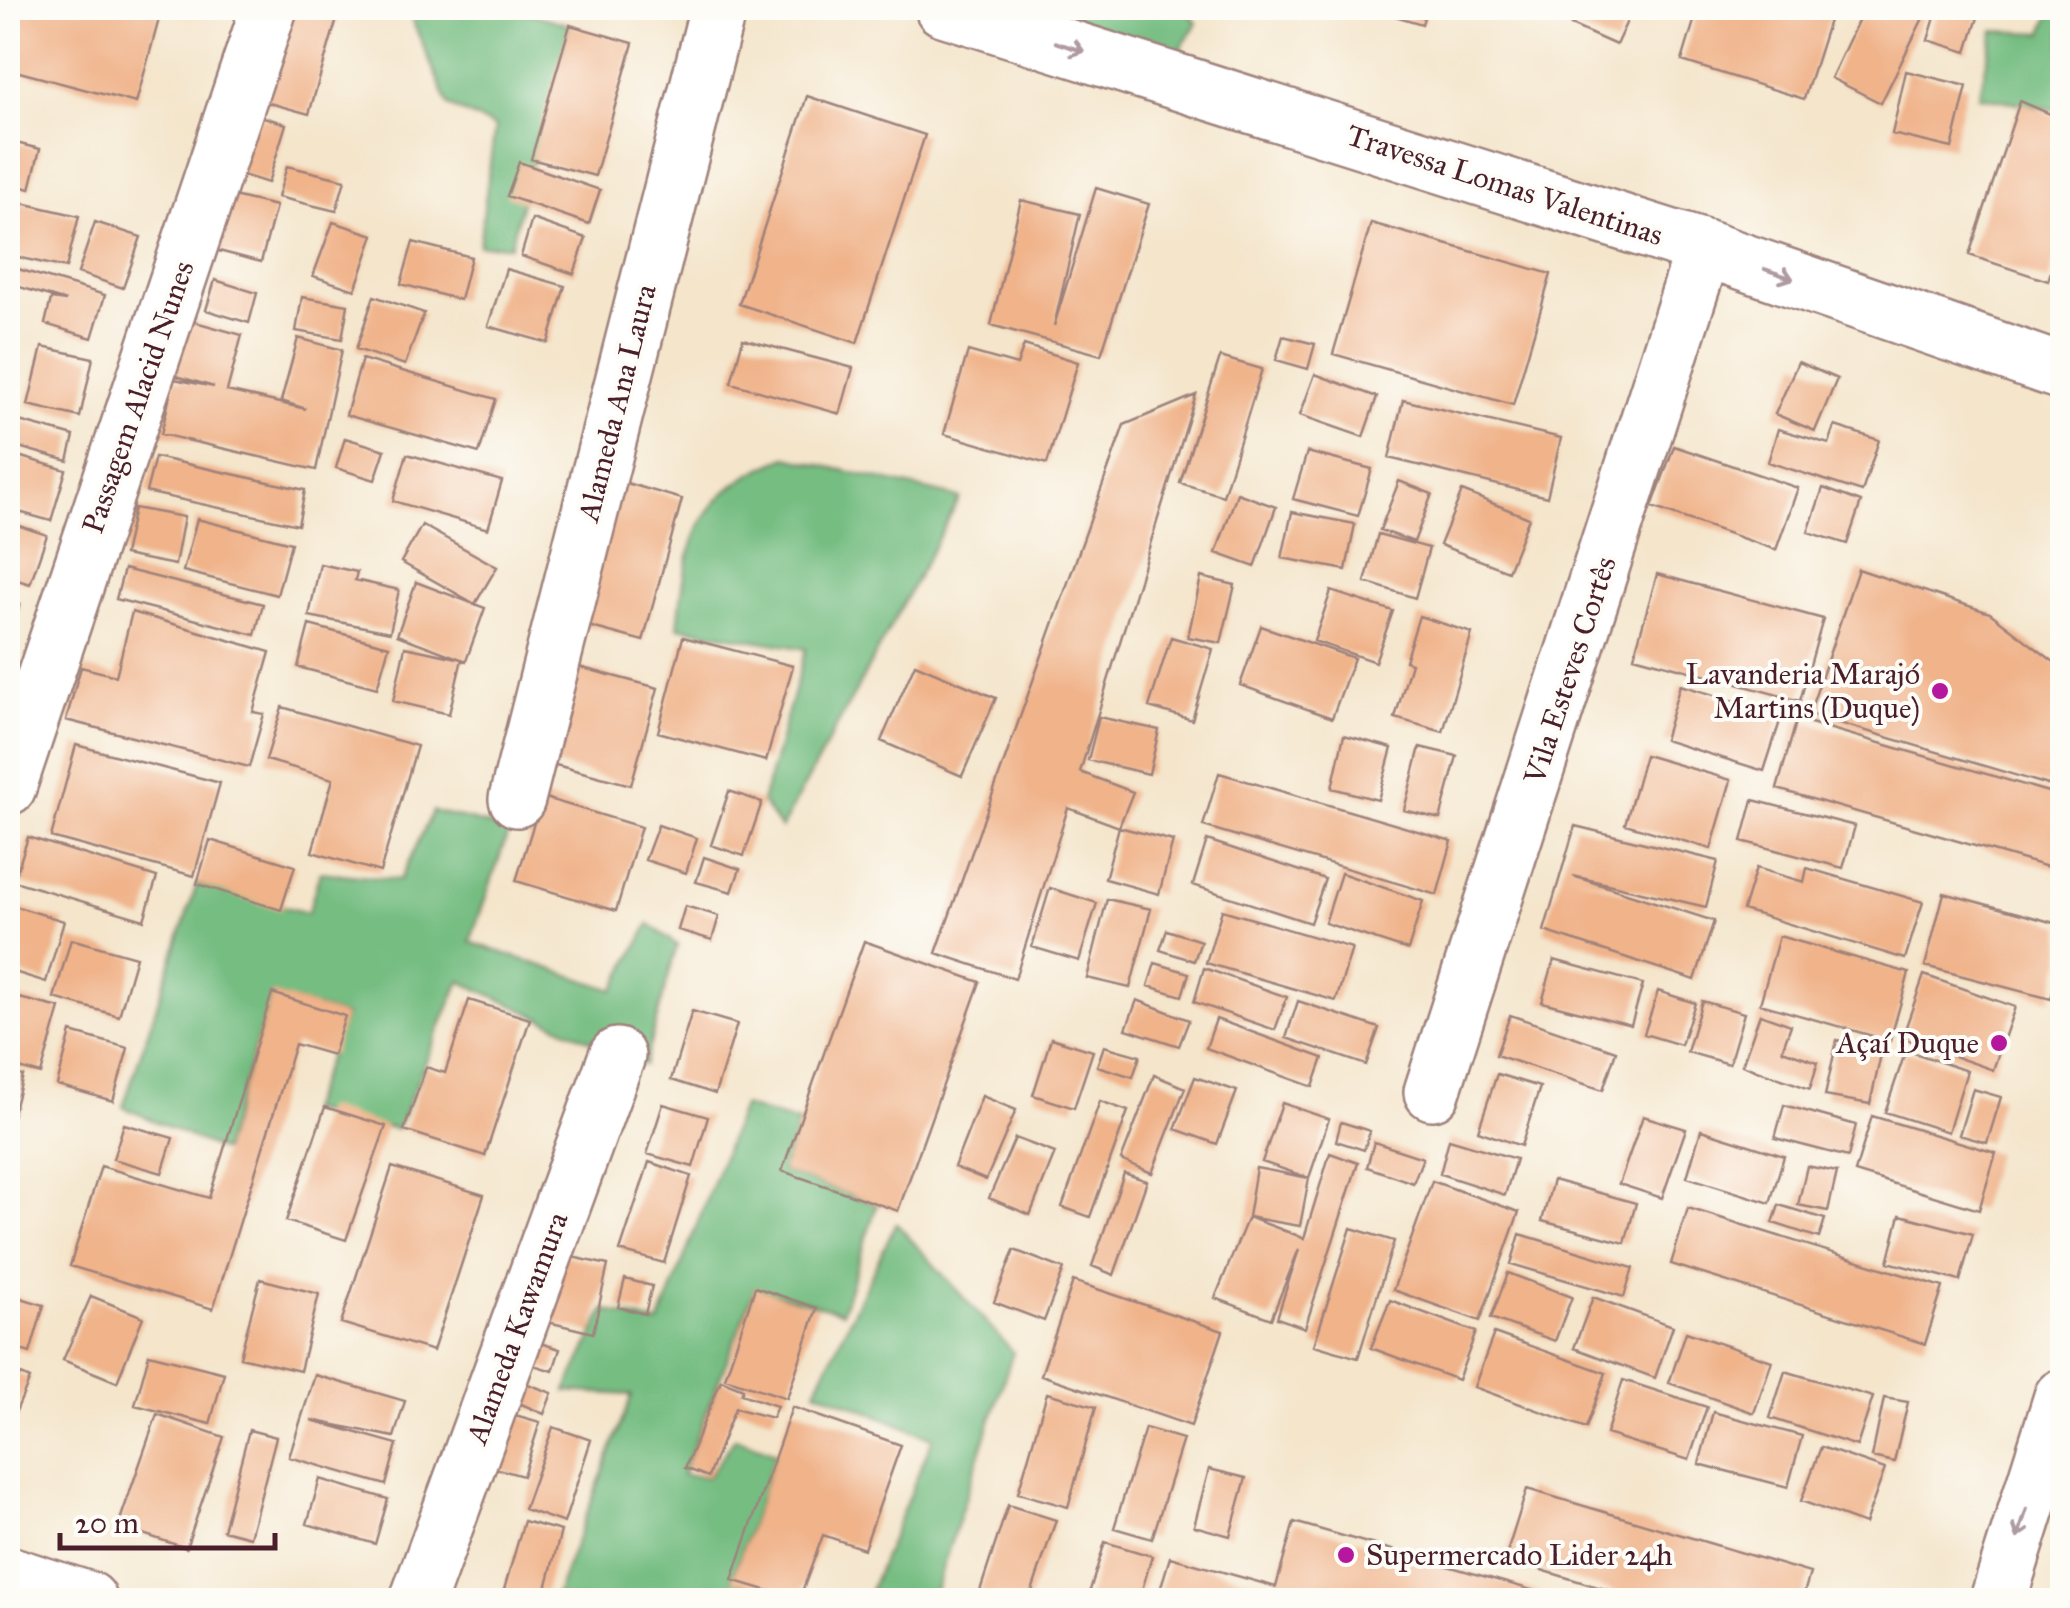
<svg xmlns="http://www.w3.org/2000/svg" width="2070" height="1608" font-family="'IM FELL Great Primer',serif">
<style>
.forest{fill:#76bd82;stroke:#606e56;stroke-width:2.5}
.building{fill:#f0b38a}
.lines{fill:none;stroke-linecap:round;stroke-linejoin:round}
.minor-casing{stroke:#9f827b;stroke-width:60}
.major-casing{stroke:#9f827b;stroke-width:60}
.minor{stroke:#fff;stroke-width:55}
.major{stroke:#fff;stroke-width:55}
.oneway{stroke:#ae9aa0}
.poi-dot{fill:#b5179e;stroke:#fdfcf7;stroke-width:4}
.labels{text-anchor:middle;stroke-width:8;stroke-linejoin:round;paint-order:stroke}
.street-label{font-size:30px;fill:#4a1f2b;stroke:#fdfcf7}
.poi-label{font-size:30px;fill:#4a1f2b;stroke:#fdfcf7;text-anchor:end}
</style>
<rect width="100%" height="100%" fill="#fdfcf7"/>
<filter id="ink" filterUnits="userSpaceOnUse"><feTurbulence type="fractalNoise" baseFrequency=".01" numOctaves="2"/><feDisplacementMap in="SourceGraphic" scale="20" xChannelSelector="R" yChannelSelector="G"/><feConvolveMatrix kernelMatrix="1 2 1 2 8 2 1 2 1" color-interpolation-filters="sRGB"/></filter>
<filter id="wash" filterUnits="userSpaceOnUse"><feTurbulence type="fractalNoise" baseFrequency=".0048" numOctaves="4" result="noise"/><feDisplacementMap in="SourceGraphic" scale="40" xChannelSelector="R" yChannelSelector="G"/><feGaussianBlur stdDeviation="2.25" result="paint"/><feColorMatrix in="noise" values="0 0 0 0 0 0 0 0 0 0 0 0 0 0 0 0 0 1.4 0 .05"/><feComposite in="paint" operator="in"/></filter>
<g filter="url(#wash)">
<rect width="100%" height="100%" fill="#f4e5cb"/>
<!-- forest -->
<path class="forest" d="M 407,8 L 513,8 L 570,25 L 510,246 L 479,245 L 495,127 L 449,106 Z
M 987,8 L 1185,8 L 1197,23 L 1181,48 L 1180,64 Z
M 2052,8 L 2062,8 L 2062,111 L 1979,96 L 1994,31 L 2043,33 Z
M 787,457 L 960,498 L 781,829 L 762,802 L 806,649 L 678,627 C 687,537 697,492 787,457 Z
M 433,811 L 509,830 L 470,942 L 614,990 L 649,924 L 677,945 L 644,1065 L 460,981 L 397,1129 L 308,1110 L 345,1016 L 272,994 L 222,1151 L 123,1107 L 197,884 L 308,913 L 320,872 L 400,880 Z
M 742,1106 L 799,1123 L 782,1171 L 877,1204 L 842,1312 L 755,1288 L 682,1475 L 708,1477 L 735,1438 L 776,1453 L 732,1579 L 789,1600 L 554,1600 L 632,1395 L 566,1391 L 605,1310 L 659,1324 Z
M 896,1223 L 1013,1352 L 932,1600 L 866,1600 L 933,1438 L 816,1390 Z"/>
<g id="blocks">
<!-- building -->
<path class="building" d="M 8,8 L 162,8 L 136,103 L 8,69 Z
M 284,8 L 340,8 L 309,114 L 258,100 Z
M 1368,8 L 1427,8 L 1422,24 Z
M 1578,8 L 1633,8 L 1616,45 L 1571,25 Z
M 1698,8 L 1833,8 L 1804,99 L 1682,61 Z
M 1864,8 L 1901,8 L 1923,18 L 1881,103 L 1831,78 Z
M 1938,8 L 1981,8 L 1967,52 L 1928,40 Z
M 570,25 L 633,43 L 595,176 L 531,159 Z
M 1906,71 L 1967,86 L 1952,148 L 1892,134 Z
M 807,96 L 925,135 L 857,343 L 739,304 Z
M 2020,101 L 2062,119 L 2062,235 L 2048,281 L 1969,255 Z
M 251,113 L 286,124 L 268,183 L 233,172 Z
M 8,141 L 40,149 L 30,189 L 8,183 Z
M 519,162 L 600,190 L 589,224 L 507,196 Z
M 287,166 L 345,180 L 336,211 L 278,197 Z
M 1096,188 L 1149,204 L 1101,355 L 991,325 L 1021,200 L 1080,214 L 1054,326 Z
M 229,195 L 276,206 L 261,262 L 215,250 Z
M 13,201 L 79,216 L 66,268 L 8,255 Z
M 532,219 L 586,238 L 574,274 L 521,256 Z
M 95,222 L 141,237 L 123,288 L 78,273 Z
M 333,222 L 374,235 L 355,290 L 313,276 Z
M 1371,223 L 1551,274 L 1513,405 L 1333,354 Z
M 413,242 L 471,257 L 460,300 L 401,284 Z
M 18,269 L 105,295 L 92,338 L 45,324 L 51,299 L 66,301 L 13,285 Z
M 506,269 L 565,286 L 548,343 L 488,326 Z
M 215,280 L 257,293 L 249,323 L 206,310 Z
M 374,296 L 424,313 L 405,365 L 356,349 Z
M 302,297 L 348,305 L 342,339 L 296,331 Z
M 188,320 L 242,335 L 227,391 L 306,409 L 281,401 L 298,338 L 342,350 L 316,470 L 161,434 L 174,379 L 214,387 L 173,375 Z
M 1283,336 L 1315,344 L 1308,369 L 1276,360 Z
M 743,339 L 853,368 L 840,414 L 731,383 Z
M 1024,345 L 1078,362 L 1047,464 L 944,434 L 968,351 L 1017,365 Z
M 42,347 L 93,358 L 80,417 L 28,405 Z
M 1220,357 L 1262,369 L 1223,496 L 1180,483 Z
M 362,359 L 496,399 L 479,453 L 346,415 Z
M 1798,362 L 1837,379 L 1815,431 L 1775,414 Z
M 1315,374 L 1377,397 L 1363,437 L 1300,415 Z
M 1196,395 L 1080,772 L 1133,792 L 1119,827 L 1068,808 L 1015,979 L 936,953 L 1124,425 Z
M 1403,400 L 1561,438 L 1547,497 L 1389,458 Z
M 8,418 L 74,436 L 68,461 L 8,444 Z
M 1835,426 L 1879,440 L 1862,492 L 1768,462 L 1778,429 L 1829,444 Z
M 345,438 L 385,450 L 375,480 L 336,468 Z
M 1674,446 L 1798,488 L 1776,550 L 1652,507 Z
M 1307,452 L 1372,469 L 1358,516 L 1293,499 Z
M 8,453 L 66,470 L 51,521 L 8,509 Z
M 407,454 L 502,481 L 488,529 L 393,501 Z
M 155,457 L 305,490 L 298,525 L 146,492 Z
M 616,480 L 682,499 L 643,641 L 577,623 Z
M 1399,481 L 1432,494 L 1414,542 L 1380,530 Z
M 1823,488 L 1861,502 L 1847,544 L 1808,532 Z
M 1462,491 L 1529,518 L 1508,571 L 1440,545 Z
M 1237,493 L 1276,507 L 1255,567 L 1216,553 Z
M 134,508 L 184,517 L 175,565 L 124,555 Z
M 1292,512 L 1355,524 L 1346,570 L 1282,558 Z
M 197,519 L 291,543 L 277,595 L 183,571 Z
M 8,522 L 47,535 L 30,584 L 8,577 Z
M 422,525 L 497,567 L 475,604 L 401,562 Z
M 1378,534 L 1429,548 L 1415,598 L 1365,582 Z
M 320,564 L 357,572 L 355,580 L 399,590 L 390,632 L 309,616 Z
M 124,569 L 263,604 L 255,635 L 116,599 Z
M 1858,569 L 1990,613 L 2062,668 L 2062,789 L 1809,714 Z
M 1657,574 L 1823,619 L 1800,701 L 1634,656 Z
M 1201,577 L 1235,585 L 1221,643 L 1188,637 Z
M 416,582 L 485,608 L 466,661 L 397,635 Z
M 1331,591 L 1393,611 L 1375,662 L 1314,641 Z
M 8,600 L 20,603 L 9,647 L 8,647 Z
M 132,612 L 270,652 L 253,712 L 264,714 L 249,767 L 66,720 L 81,667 L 116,676 Z
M 1419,616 L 1472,633 L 1443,732 L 1395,718 L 1411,663 L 1405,661 Z
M 309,625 L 389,646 L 377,688 L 298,667 Z
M 1261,626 L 1354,658 L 1332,718 L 1240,685 Z
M 683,637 L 793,666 L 766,761 L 658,732 Z
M 1171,637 L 1213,649 L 1192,720 L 1149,707 Z
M 405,647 L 462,659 L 449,714 L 393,701 Z
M 915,664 L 996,698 L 962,776 L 881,741 Z
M 579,667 L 658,688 L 631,785 L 552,764 Z
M 1680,685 L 1782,715 L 1764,771 L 1664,740 Z
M 282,707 L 417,746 L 380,872 L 312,852 L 333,779 L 266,760 Z
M 1099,717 L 1159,730 L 1149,774 L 1088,760 Z
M 1797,719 L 2062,796 L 2062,871 L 1777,789 Z
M 1344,735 L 1392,748 L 1378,800 L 1332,788 Z
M 76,745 L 220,783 L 194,876 L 51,837 Z
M 1420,747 L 1457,756 L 1440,819 L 1404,810 Z
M 1645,755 L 1731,780 L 1711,849 L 1625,824 Z
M 1219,773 L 1452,841 L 1437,895 L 1203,826 Z
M 729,791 L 762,802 L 744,856 L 711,845 Z
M 542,797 L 641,827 L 616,911 L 516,881 Z
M 1753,800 L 1855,826 L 1843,868 L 1742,841 Z
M 658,825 L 697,838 L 686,873 L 645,860 Z
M 1575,826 L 1718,861 L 1706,907 L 1573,876 L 1714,921 L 1695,980 L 1544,931 Z
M 1119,827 L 1173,841 L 1159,894 L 1105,879 Z
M 28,837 L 157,877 L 144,920 L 14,881 Z
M 210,840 L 295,866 L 281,910 L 197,884 Z
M 1207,840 L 1325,879 L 1310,923 L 1193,885 Z
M 704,857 L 740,869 L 732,892 L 696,882 Z
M 1756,868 L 1804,882 L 1807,868 L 1923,902 L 1905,959 L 1743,910 Z
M 1341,873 L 1423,901 L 1408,950 L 1325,923 Z
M 1050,888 L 1097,903 L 1079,961 L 1032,947 Z
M 1944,893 L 2062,925 L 2062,957 L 2051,999 L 1925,966 Z
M 1107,899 L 1151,909 L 1130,988 L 1087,978 Z
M 8,904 L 64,921 L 46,982 L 8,970 Z
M 685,906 L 719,916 L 712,940 L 678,930 Z
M 1222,910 L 1352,948 L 1336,1001 L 1206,963 Z
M 1167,930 L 1201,941 L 1194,961 L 1160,950 Z
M 1779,936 L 1909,973 L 1890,1041 L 1760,1004 Z
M 71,939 L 136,957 L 119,1016 L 54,998 Z
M 864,941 L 980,982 L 898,1211 L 782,1171 Z
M 1554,960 L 1643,984 L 1631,1025 L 1542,1002 Z
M 1155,963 L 1189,973 L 1182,996 L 1148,986 Z
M 1204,968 L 1287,997 L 1275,1030 L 1194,1002 Z
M 1924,975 L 2015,1007 L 1993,1070 L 1902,1038 Z
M 1658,991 L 1695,1003 L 1681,1045 L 1644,1034 Z
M 272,993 L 345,1016 L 333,1055 L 295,1044 L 213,1309 L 70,1266 L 101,1166 L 209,1198 Z
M 19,998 L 60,1008 L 41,1074 L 8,1065 L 8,1040 Z
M 469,1000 L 530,1019 L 485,1156 L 404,1130 L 426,1067 L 445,1073 Z
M 1137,1000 L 1189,1020 L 1179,1046 L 1126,1029 Z
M 1298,1001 L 1379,1028 L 1366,1065 L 1286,1038 Z
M 1702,1001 L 1744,1013 L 1729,1064 L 1687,1052 Z
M 692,1011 L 737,1024 L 715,1094 L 671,1080 Z
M 1760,1014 L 1791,1025 L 1782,1050 L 1818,1062 L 1810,1089 L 1742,1065 Z
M 1510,1015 L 1616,1051 L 1603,1090 L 1496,1055 Z
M 1216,1019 L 1323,1058 L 1313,1087 L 1206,1048 Z
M 71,1032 L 128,1048 L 113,1101 L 57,1085 Z
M 1051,1038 L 1093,1051 L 1074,1108 L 1033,1095 Z
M 1837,1040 L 1882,1050 L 1870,1104 L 1825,1096 Z
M 1104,1046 L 1140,1056 L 1133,1077 L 1097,1066 Z
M 1906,1050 L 1967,1071 L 1948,1132 L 1885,1112 Z
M 8,1072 L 23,1076 L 9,1128 L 8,1128 Z
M 1497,1074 L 1540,1087 L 1521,1146 L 1478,1131 Z
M 1154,1075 L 1185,1088 L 1152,1173 L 1121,1160 Z
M 1195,1077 L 1237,1091 L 1217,1144 L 1175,1129 Z
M 1973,1089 L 2001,1097 L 1987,1143 L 1959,1135 Z
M 982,1096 L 1016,1110 L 986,1180 L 954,1167 Z
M 1100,1101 L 1128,1111 L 1090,1217 L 1062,1207 Z
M 1282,1103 L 1329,1119 L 1309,1178 L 1262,1162 Z
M 663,1104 L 708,1117 L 693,1167 L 647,1154 Z
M 1784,1105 L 1856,1125 L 1848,1157 L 1775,1138 Z
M 325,1107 L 386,1126 L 346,1240 L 286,1221 Z
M 1643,1116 L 1686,1129 L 1662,1198 L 1619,1184 Z
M 1872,1116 L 1996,1153 L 1979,1210 L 1855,1172 Z
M 1341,1122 L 1370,1131 L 1364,1150 L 1336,1141 Z
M 124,1124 L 173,1138 L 162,1173 L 113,1159 Z
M 1701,1130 L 1784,1156 L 1770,1203 L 1687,1177 Z
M 1015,1138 L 1055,1153 L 1030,1215 L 989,1198 Z
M 1449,1139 L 1516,1159 L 1505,1195 L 1440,1174 Z
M 1374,1142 L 1423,1158 L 1413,1183 L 1367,1167 Z
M 1330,1153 L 1358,1163 L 1305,1328 L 1277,1318 L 1299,1249 L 1271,1319 L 1215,1298 L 1248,1217 L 1304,1238 Z
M 649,1162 L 691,1176 L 664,1263 L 620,1251 Z
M 1807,1166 L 1837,1172 L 1828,1211 L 1798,1205 Z
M 392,1167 L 484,1195 L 433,1351 L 341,1323 Z
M 1256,1168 L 1309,1178 L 1300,1226 L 1248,1217 Z
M 1124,1173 L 1147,1181 L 1114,1275 L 1092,1266 Z
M 1553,1180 L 1636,1203 L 1625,1243 L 1542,1221 Z
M 1432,1181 L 1519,1212 L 1480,1321 L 1393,1290 Z
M 1779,1205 L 1825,1219 L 1819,1238 L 1773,1223 Z
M 1688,1208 L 1943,1287 L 1925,1344 L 1671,1264 Z
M 1900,1215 L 1973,1234 L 1960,1281 L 1888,1262 Z
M 1351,1228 L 1394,1241 L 1358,1358 L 1314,1345 Z
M 1520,1234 L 1633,1268 L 1624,1297 L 1511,1264 Z
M 1014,1250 L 1064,1269 L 1044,1321 L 994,1302 Z
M 563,1255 L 608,1265 L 593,1333 L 548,1322 Z
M 1508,1273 L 1572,1297 L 1555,1341 L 1491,1318 Z
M 260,1279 L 319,1294 L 300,1371 L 240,1357 Z
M 625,1279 L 652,1286 L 645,1314 L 618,1307 Z
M 1073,1281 L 1223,1331 L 1191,1426 L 1041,1375 Z
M 755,1287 L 817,1308 L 787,1398 L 725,1378 Z
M 8,1294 L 44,1305 L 30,1353 L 8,1346 Z
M 91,1296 L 143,1317 L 117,1382 L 63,1360 Z
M 1593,1297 L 1673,1326 L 1655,1378 L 1574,1348 Z
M 1390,1300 L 1476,1332 L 1458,1380 L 1371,1348 Z
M 1686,1332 L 1772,1361 L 1754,1413 L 1669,1383 Z
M 1494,1333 L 1606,1373 L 1586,1428 L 1474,1387 Z
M 540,1343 L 560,1349 L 553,1371 L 533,1365 Z
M 149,1354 L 224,1373 L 210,1424 L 135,1405 Z
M 8,1369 L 30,1379 L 16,1411 L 8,1407 Z
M 1785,1371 L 1873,1397 L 1857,1446 L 1770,1418 Z
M 315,1375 L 405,1401 L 394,1437 L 311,1420 L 397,1444 L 386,1485 L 289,1457 Z
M 721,1380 L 743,1389 L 741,1394 L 777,1406 L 772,1418 L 735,1408 L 708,1477 L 685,1468 Z
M 1623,1380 L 1707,1407 L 1689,1460 L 1606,1434 Z
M 525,1383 L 552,1393 L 544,1414 L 519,1403 Z
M 1047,1393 L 1096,1407 L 1068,1507 L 1018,1493 Z
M 1884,1398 L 1908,1402 L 1894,1462 L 1872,1457 Z
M 792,1407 L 901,1445 L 864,1549 L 823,1535 L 799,1600 L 732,1580 Z
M 1713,1412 L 1802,1436 L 1788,1487 L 1699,1464 Z
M 508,1413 L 540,1422 L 523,1476 L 491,1467 Z
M 157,1414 L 224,1437 L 186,1548 L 118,1526 Z
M 553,1427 L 591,1440 L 564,1523 L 524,1509 Z
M 1145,1428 L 1183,1439 L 1152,1539 L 1114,1528 Z
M 249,1430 L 276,1437 L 250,1537 L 223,1530 Z
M 1821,1447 L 1885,1469 L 1865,1524 L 1801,1501 Z
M 1209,1469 L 1246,1478 L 1230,1536 L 1194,1526 Z
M 320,1479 L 388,1499 L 375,1544 L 307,1524 Z
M 1527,1489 L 1810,1573 L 1802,1600 L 1641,1600 L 1505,1559 Z
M 1008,1505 L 1056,1520 L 1029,1600 L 977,1600 Z
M 524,1521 L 561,1531 L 543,1600 L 501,1600 Z
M 1294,1522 L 1563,1599 L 1563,1600 L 1157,1600 L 1170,1557 L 1276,1587 Z
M 1105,1542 L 1152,1556 L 1139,1600 L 1087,1600 Z"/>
</g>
</g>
<g filter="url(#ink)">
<use href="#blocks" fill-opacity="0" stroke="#9f827b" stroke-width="2.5"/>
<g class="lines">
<defs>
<path id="minor" d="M 943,8 L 1704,248 L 2062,372
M 8,787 L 269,8
M 517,799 L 718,8
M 1432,1092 L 1704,248
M 8,1574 L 89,1600
M 418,1600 L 617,1056"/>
<path id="major" d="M 1998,1600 L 2062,1397"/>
</defs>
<!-- minor casing -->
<use href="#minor" class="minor-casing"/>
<!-- major casing -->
<use href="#major" class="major-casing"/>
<!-- minor -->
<use href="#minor" class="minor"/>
<!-- major -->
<use href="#major" class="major"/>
</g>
<!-- one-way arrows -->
<defs><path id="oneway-shaft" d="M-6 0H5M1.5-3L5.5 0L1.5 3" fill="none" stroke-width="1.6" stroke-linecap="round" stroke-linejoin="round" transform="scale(2.5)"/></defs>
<g class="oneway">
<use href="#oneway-shaft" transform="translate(1070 47) rotate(18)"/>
<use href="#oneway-shaft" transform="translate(1779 274) rotate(19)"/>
<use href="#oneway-shaft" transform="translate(2022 1524) rotate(108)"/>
</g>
</g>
<!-- markers -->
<g class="poi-dot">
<circle cx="1940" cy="691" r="10"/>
<circle cx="1999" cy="1043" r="10"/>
<circle cx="1346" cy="1555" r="10"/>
</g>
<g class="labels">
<!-- street labels -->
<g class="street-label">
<text transform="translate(1505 185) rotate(18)" y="10">Travessa Lomas Valentinas</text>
<text transform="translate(138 397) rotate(-71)" y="10">Passagem Alacid Nunes</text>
<text transform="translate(617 403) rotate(-76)" y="10">Alameda Ana Laura</text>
<text transform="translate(1570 670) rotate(-72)" y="10">Vila Esteves Cortês</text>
<text transform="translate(517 1328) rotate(-70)" y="10">Alameda Kawamura</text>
</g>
<!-- poi labels -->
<g class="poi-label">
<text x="1920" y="684">Lavanderia Marajó<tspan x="1920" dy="34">Martins (Duque)</tspan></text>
<text x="1979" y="1053">Açaí Duque</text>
<text x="1366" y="1565" text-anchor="start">Supermercado Lider 24h</text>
</g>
</g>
<!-- margin -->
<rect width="2070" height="1608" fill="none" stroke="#fdfcf7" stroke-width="40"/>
<!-- scale -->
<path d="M60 1533v15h215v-15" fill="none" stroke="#4a1f2b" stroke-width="5"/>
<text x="75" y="1533" font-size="30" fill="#4a1f2b" stroke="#fdfcf7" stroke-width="8" paint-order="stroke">20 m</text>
</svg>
